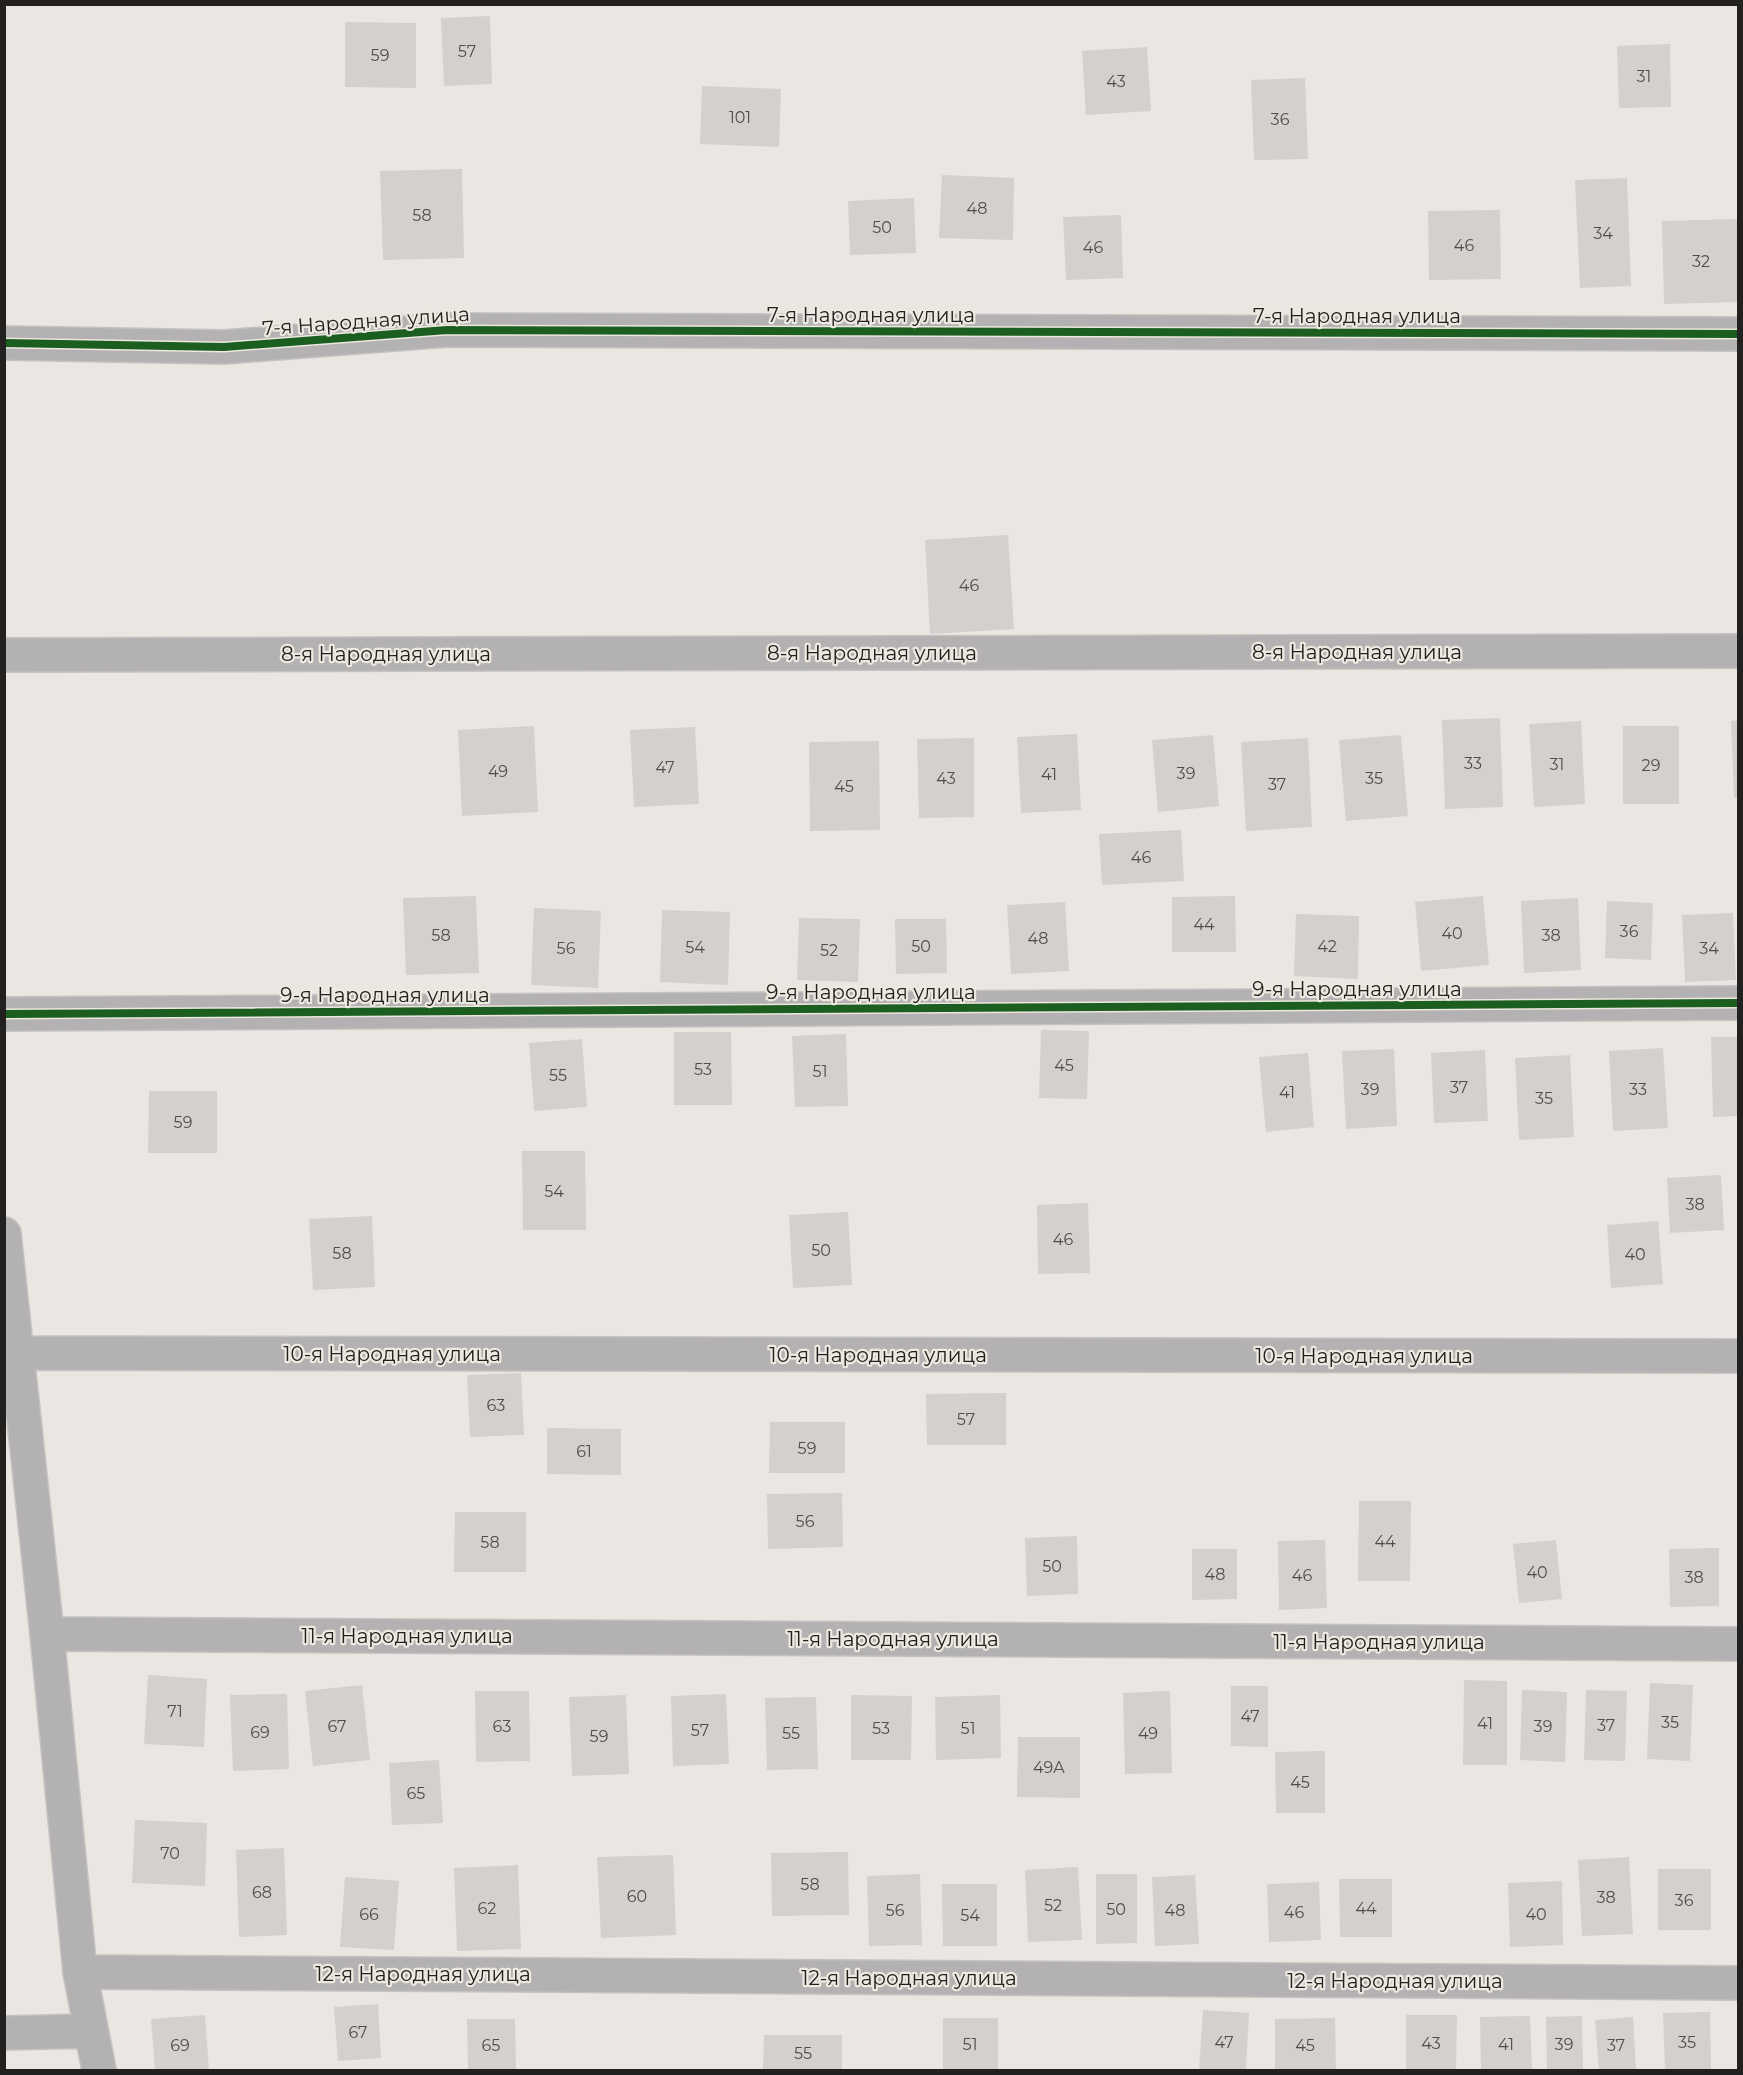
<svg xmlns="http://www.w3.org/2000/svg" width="1743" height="2075" font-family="Montserrat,sans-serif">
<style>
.building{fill:#d3d0cd}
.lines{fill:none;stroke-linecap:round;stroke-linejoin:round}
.minor-casing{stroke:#c5c3c1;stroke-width:36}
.minor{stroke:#b3b1b1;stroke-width:33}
.cycleway-casing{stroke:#ede8e0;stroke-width:11}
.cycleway{stroke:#1b5e20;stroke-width:8}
.labels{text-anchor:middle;stroke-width:4.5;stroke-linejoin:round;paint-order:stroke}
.number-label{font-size:16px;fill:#504e4c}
.street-label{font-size:20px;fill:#23211f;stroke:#ede8e0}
</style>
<rect width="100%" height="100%" fill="#eae7e3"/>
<!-- building -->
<path class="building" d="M 490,16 L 492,84 L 444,86 L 441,18 Z
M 345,22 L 416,23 L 416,88 L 345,87 Z
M 1670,44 L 1671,107 L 1619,108 L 1617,46 Z
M 1147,47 L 1151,111 L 1086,115 L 1082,51 Z
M 1305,78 L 1308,159 L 1254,160 L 1251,80 Z
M 702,86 L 781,89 L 779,147 L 700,144 Z
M 462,169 L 464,258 L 383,260 L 380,171 Z
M 942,175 L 1014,178 L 1013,240 L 939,238 Z
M 1627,178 L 1631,286 L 1580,288 L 1575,180 Z
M 914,198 L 916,253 L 850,255 L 848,201 Z
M 1500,210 L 1501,279 L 1429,280 L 1428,211 Z
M 1121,215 L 1123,278 L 1066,280 L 1063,217 Z
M 1738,219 L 1738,302 L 1664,304 L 1662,221 Z
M 1008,535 L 1014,629 L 930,634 L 925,540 Z
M 1500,718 L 1503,807 L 1445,809 L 1442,720 Z
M 1738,720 L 1738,798 L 1734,798 L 1731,721 Z
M 1581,721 L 1585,804 L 1534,807 L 1529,724 Z
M 534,726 L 538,812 L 462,816 L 458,730 Z
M 1623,726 L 1679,726 L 1679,804 L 1623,804 Z
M 695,727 L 699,804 L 634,807 L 630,730 Z
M 1077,734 L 1081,810 L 1021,813 L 1017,737 Z
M 1213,735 L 1219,806 L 1158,812 L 1152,740 Z
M 1401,735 L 1408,816 L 1346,821 L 1339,740 Z
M 974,738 L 974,817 L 919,818 L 917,739 Z
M 1308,738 L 1312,827 L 1246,831 L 1241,742 Z
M 879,741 L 880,830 L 810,831 L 809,742 Z
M 1181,830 L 1184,881 L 1102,885 L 1099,834 Z
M 476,896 L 479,973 L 406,975 L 403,898 Z
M 1235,896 L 1236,952 L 1172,952 L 1172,897 Z
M 1483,896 L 1489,965 L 1421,971 L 1415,902 Z
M 1578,898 L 1581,970 L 1524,973 L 1521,901 Z
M 1607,901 L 1653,903 L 1651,960 L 1605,958 Z
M 1065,902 L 1069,971 L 1011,974 L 1007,905 Z
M 534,908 L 601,911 L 598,988 L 531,985 Z
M 662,910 L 730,912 L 728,985 L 660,982 Z
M 1733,913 L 1736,980 L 1685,982 L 1682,915 Z
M 1296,914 L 1359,916 L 1358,979 L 1294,976 Z
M 799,918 L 860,919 L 858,982 L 797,980 Z
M 895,919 L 946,919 L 947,973 L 896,974 Z
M 1041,1030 L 1089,1031 L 1087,1099 L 1039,1098 Z
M 674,1032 L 731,1032 L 732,1105 L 674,1105 Z
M 846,1034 L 848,1106 L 795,1107 L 792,1036 Z
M 1711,1037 L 1738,1037 L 1738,1116 L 1713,1117 Z
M 582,1039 L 587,1107 L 534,1111 L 529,1043 Z
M 1663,1048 L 1668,1128 L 1613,1131 L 1609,1051 Z
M 1394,1049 L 1397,1126 L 1346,1129 L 1342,1051 Z
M 1485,1050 L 1488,1121 L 1434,1123 L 1431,1053 Z
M 1308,1053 L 1314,1127 L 1266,1132 L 1259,1057 Z
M 1570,1055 L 1574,1137 L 1519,1140 L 1515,1058 Z
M 149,1091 L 217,1091 L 217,1153 L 148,1153 Z
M 522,1151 L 585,1151 L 586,1230 L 523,1230 Z
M 1721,1175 L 1724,1230 L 1670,1233 L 1667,1178 Z
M 1088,1203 L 1090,1273 L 1038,1274 L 1037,1205 Z
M 848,1212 L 852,1285 L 793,1288 L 789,1215 Z
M 372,1216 L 375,1287 L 313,1290 L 309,1219 Z
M 1658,1221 L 1663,1284 L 1611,1288 L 1607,1225 Z
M 521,1373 L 524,1435 L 470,1437 L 467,1375 Z
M 1006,1393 L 1006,1445 L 927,1445 L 926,1394 Z
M 770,1422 L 845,1422 L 845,1473 L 769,1473 Z
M 547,1428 L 621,1429 L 621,1475 L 547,1474 Z
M 842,1493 L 843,1547 L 768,1549 L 767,1494 Z
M 1359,1501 L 1411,1501 L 1410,1581 L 1358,1581 Z
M 455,1512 L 526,1512 L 526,1572 L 454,1572 Z
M 1077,1536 L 1078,1594 L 1027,1596 L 1025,1538 Z
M 1325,1540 L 1327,1608 L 1279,1610 L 1278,1541 Z
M 1556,1540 L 1562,1599 L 1519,1603 L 1513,1544 Z
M 1719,1548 L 1719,1606 L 1670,1607 L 1669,1549 Z
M 1192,1549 L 1237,1549 L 1237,1599 L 1192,1600 Z
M 148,1675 L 207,1679 L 204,1747 L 144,1744 Z
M 1464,1680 L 1507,1681 L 1507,1765 L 1463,1765 Z
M 1650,1683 L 1693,1685 L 1690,1761 L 1647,1759 Z
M 362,1685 L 370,1760 L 313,1766 L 305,1691 Z
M 1231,1686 L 1268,1686 L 1268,1747 L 1231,1746 Z
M 1522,1690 L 1567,1692 L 1565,1762 L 1520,1760 Z
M 1586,1690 L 1627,1691 L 1625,1761 L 1584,1760 Z
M 475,1691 L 529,1691 L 530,1761 L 476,1762 Z
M 1170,1691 L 1172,1773 L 1125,1774 L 1123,1693 Z
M 287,1694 L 289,1769 L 233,1771 L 230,1695 Z
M 726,1694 L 729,1764 L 673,1766 L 671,1696 Z
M 626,1695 L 629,1774 L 572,1776 L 569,1697 Z
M 851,1695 L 912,1696 L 911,1760 L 851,1760 Z
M 1000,1695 L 1001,1758 L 936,1760 L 935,1697 Z
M 816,1697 L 818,1769 L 767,1770 L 765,1698 Z
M 1018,1737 L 1080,1737 L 1080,1798 L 1017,1797 Z
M 1325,1751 L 1325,1813 L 1276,1813 L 1275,1752 Z
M 439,1760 L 443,1823 L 392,1825 L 389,1763 Z
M 135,1820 L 207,1823 L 205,1886 L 132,1883 Z
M 284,1848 L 287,1935 L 239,1937 L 236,1850 Z
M 848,1852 L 849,1915 L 772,1916 L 771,1853 Z
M 673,1855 L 676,1935 L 601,1938 L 597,1857 Z
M 1629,1857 L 1633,1934 L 1582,1936 L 1578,1860 Z
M 518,1865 L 521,1949 L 457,1951 L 454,1868 Z
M 1078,1867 L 1082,1940 L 1028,1942 L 1025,1870 Z
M 1658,1869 L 1711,1869 L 1711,1930 L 1658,1930 Z
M 920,1874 L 922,1945 L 869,1946 L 867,1876 Z
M 1096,1874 L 1137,1874 L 1137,1943 L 1096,1944 Z
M 1195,1875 L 1199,1944 L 1155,1946 L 1152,1877 Z
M 345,1877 L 399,1881 L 394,1950 L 340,1947 Z
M 1339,1879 L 1392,1879 L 1392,1937 L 1340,1937 Z
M 1562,1881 L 1563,1945 L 1510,1947 L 1508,1883 Z
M 1319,1882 L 1321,1940 L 1269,1942 L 1267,1884 Z
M 942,1884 L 997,1884 L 997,1946 L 943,1946 Z
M 378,2004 L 381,2058 L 338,2061 L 334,2007 Z
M 1203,2010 L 1249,2013 L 1246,2070 L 1199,2070 Z
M 1710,2012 L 1711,2070 L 1665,2070 L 1663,2013 Z
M 205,2015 L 209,2070 L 155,2070 L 151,2019 Z
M 1406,2015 L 1457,2015 L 1456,2070 L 1406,2070 Z
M 1530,2016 L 1532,2070 L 1481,2070 L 1480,2017 Z
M 1582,2016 L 1583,2070 L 1547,2070 L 1546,2017 Z
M 1633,2017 L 1636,2070 L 1599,2070 L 1595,2020 Z
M 943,2018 L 998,2018 L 998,2070 L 943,2070 Z
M 1335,2018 L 1336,2070 L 1275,2070 L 1275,2019 Z
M 467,2019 L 515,2019 L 516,2070 L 468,2070 Z
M 764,2035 L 842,2035 L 842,2070 L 763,2070 Z"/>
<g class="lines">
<defs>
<path id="minor" d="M 4,343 L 224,347 L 447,330 L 1738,334
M 4,655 L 1738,651
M 4,1014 L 1738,1003
M 4,1234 L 47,1634 L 80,1972 L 99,2070
M 18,1353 L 1738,1356
M 47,1634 L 1738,1644
M 80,1972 L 1738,1983
M 4,2033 L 91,2031"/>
</defs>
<!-- minor casing -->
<use href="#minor" class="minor-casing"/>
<!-- minor -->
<use href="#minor" class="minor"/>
<defs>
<path id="cycleway" d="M 4,343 L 224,347 L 447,330 L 1738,334
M 4,1014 L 1738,1003"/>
</defs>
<!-- cycleway casing -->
<use href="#cycleway" class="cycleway-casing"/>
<!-- cycleway -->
<use href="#cycleway" class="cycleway"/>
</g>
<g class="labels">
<!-- number labels -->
<g class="number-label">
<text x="467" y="57">57</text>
<text x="380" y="61">59</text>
<text x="1644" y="82">31</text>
<text x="1116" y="87">43</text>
<text x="740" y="123">101</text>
<text x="1280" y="125">36</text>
<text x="977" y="214">48</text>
<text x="422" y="221">58</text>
<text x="882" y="233">50</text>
<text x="1603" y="239">34</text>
<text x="1464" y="251">46</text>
<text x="1093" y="253">46</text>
<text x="1701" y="267">32</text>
<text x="969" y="591">46</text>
<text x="1473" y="769">33</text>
<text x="1557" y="770">31</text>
<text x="1651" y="771">29</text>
<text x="665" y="773">47</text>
<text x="498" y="777">49</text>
<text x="1186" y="779">39</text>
<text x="1049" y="780">41</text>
<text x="946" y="784">43</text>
<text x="1374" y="784">35</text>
<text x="1277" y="790">37</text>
<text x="844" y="792">45</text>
<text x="1141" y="863">46</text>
<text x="1204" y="930">44</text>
<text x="1629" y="937">36</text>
<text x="1452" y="939">40</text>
<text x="441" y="941">58</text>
<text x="1551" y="941">38</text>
<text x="1038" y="944">48</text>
<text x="921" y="952">50</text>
<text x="1327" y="952">42</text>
<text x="695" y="953">54</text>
<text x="566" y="954">56</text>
<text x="1709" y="954">34</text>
<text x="829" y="956">52</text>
<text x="1064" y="1071">45</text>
<text x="703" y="1075">53</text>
<text x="820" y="1077">51</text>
<text x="558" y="1081">55</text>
<text x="1459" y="1093">37</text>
<text x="1370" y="1095">39</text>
<text x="1638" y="1095">33</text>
<text x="1287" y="1098">41</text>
<text x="1544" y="1104">35</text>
<text x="183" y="1128">59</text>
<text x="554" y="1197">54</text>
<text x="1695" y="1210">38</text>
<text x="1063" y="1245">46</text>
<text x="821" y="1256">50</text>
<text x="342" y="1259">58</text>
<text x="1635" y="1260">40</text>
<text x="496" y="1411">63</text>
<text x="966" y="1425">57</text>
<text x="807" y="1454">59</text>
<text x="584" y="1457">61</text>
<text x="805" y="1527">56</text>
<text x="1385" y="1547">44</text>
<text x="490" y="1548">58</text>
<text x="1052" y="1572">50</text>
<text x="1537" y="1578">40</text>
<text x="1215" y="1580">48</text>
<text x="1302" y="1581">46</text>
<text x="1694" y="1583">38</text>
<text x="175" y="1717">71</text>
<text x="1250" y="1722">47</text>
<text x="1670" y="1728">35</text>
<text x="1485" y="1729">41</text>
<text x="1606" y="1731">37</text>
<text x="337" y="1732">67</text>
<text x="502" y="1732">63</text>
<text x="1543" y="1732">39</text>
<text x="881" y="1734">53</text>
<text x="968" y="1734">51</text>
<text x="700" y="1736">57</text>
<text x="260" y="1738">69</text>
<text x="791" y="1739">55</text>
<text x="1148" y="1739">49</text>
<text x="599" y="1742">59</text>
<text x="1049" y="1773">49А</text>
<text x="1300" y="1788">45</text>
<text x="416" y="1799">65</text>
<text x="170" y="1859">70</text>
<text x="810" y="1890">58</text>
<text x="262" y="1898">68</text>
<text x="637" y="1902">60</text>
<text x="1606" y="1903">38</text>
<text x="1684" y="1906">36</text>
<text x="1053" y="1911">52</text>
<text x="487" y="1914">62</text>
<text x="1366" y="1914">44</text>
<text x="1116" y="1915">50</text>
<text x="895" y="1916">56</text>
<text x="1175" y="1916">48</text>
<text x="1294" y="1918">46</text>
<text x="369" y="1920">66</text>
<text x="1536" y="1920">40</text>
<text x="970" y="1921">54</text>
<text x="358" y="2038">67</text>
<text x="1224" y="2048">47</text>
<text x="1687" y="2048">35</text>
<text x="1431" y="2049">43</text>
<text x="970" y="2050">51</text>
<text x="1506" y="2050">41</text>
<text x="1564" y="2050">39</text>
<text x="180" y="2051">69</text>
<text x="491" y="2051">65</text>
<text x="1305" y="2051">45</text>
<text x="1616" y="2051">37</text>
<text x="803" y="2059">55</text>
</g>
<!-- street labels -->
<g class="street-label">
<text x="871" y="322">7-я Народная улица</text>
<text x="1357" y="323">7-я Народная улица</text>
<text transform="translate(366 321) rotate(-4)" y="7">7-я Народная улица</text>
<text x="1357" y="659">8-я Народная улица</text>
<text x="872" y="660">8-я Народная улица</text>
<text x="386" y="661">8-я Народная улица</text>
<text x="1357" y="996">9-я Народная улица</text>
<text x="871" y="999">9-я Народная улица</text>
<text x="385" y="1002">9-я Народная улица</text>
<text x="392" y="1361">10-я Народная улица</text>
<text x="878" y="1362">10-я Народная улица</text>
<text x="1364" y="1363">10-я Народная улица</text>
<text x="407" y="1643">11-я Народная улица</text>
<text x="893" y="1646">11-я Народная улица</text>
<text x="1379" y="1649">11-я Народная улица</text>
<text x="423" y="1981">12-я Народная улица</text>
<text x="909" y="1985">12-я Народная улица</text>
<text x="1395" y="1988">12-я Народная улица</text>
</g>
</g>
<!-- border -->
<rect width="1743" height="2075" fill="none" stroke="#23211f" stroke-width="12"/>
</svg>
